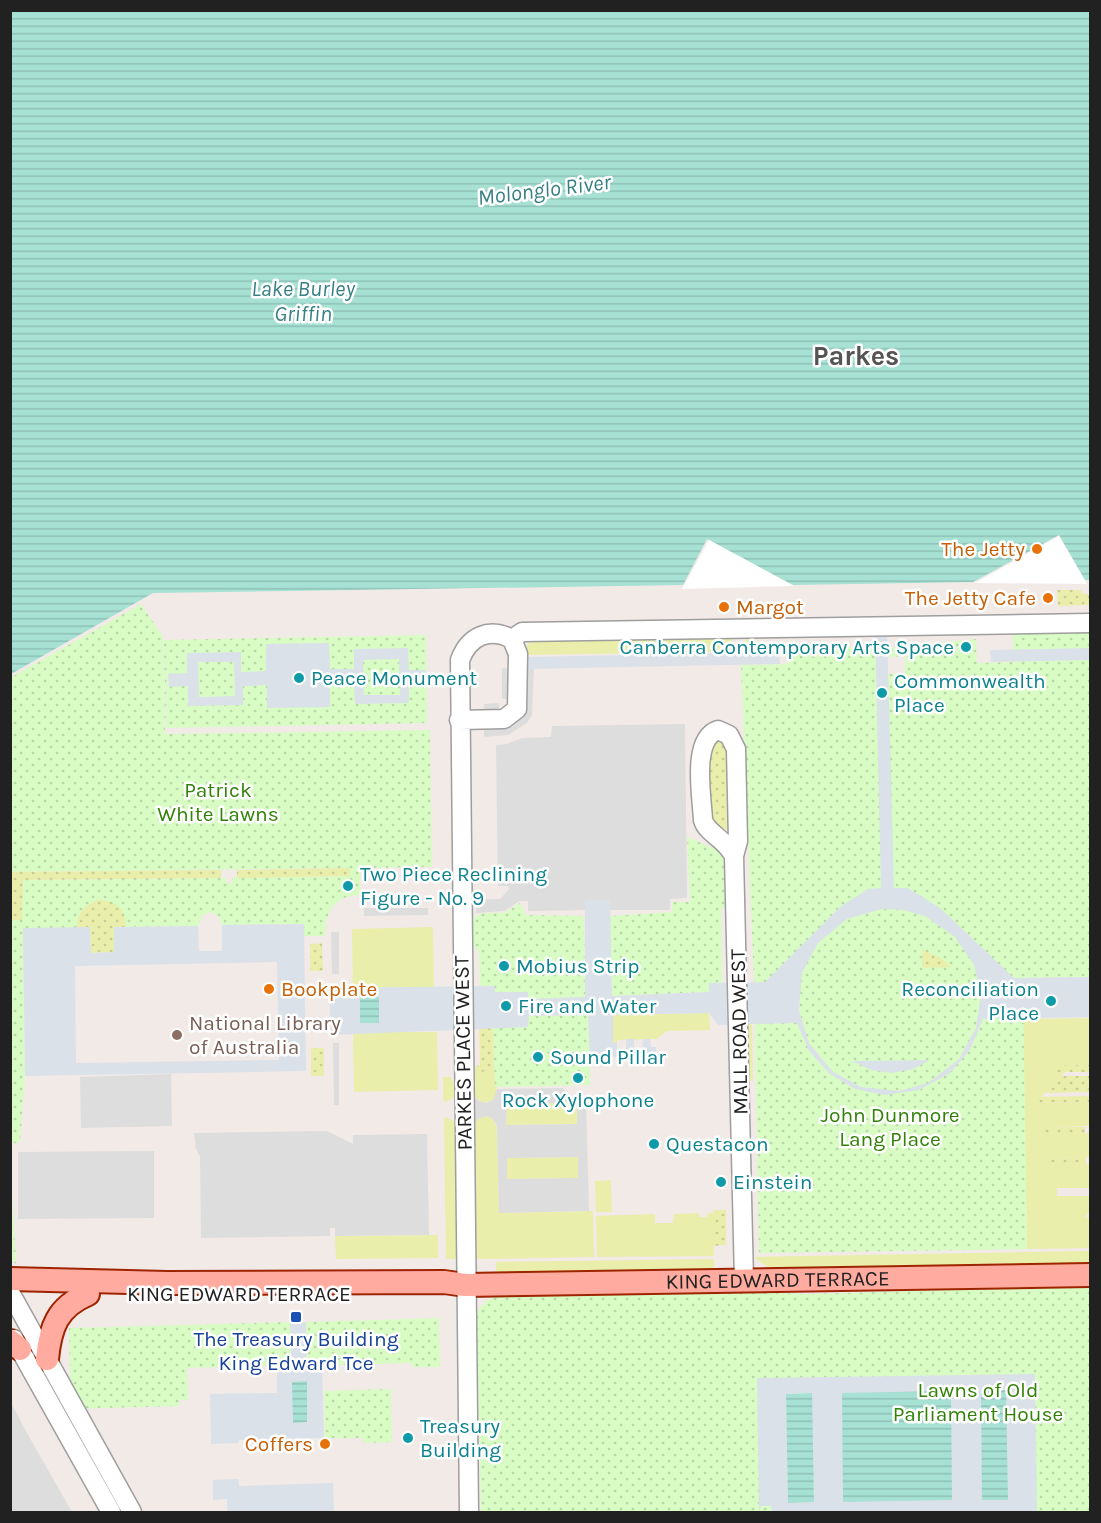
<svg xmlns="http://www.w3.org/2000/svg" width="1101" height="1523" font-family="Karla,sans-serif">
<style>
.grass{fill:#e9eeab}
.park{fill:url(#park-dots);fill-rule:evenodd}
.garden{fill:url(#garden-dots)}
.parking{fill:#ddd;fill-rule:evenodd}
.plaza{fill:#dbe1e8;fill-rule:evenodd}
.water{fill:url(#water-rules)}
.pier{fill:#fff}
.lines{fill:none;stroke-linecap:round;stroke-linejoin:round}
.minor-casing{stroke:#9e9e9e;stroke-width:21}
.major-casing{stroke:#9e2400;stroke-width:26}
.minor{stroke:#fff;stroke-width:18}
.major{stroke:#ffab9f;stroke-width:22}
.food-dot{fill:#e8710a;stroke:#fff;stroke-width:2}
.culture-dot{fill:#0f9aa8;stroke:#fff;stroke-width:2}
.education-dot{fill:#8d6e63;stroke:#fff;stroke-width:2}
.transit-dot{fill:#1a4fb4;stroke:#fff;stroke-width:2}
.labels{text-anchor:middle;stroke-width:5;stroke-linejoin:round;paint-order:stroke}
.food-label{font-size:21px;fill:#c56008;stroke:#fff;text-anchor:end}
.culture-label{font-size:21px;fill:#0d838f;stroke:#fff;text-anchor:start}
.park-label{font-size:21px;fill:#328207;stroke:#fff}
.education-label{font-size:21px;fill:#785e54;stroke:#fff;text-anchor:start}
.street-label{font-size:21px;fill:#212121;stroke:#fff}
.transit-label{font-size:21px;fill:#164399;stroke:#fff}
.water-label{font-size:22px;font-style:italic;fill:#378085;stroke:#fff}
.district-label{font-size:27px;font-weight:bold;fill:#545454;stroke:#fff}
</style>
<defs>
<pattern id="park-dots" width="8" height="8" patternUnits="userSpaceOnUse" patternTransform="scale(1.5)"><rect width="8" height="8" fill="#d8fcc4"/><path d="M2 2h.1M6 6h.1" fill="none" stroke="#b9d8a8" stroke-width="1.8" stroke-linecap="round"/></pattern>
<pattern id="garden-dots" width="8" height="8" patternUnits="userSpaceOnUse" patternTransform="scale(1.5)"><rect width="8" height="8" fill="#e9eeab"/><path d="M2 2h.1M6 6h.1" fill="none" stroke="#c8cc93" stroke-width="1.8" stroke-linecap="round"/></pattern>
<pattern id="water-rules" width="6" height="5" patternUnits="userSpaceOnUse" patternTransform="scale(1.5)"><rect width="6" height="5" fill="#a6e1d4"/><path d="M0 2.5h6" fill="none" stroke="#8fc1b6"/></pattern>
</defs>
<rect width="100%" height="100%" fill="#f2eae7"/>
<!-- grass -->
<path class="grass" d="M 732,635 L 732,643 L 745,643 L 746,635 L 756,635 L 756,651 L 654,653 L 663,636 Z
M 658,636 L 648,653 L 523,655 L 525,647 L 534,639 Z
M 433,927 L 434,987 L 353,988 L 352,929 Z
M 709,1013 L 710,1030 L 667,1031 L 657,1039 L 617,1040 L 617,1043 L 613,1043 L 613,1015 Z
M 1090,1018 L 1090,1065 L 1055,1066 L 1054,1072 L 1065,1072 L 1041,1097 L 1033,1098 L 1034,1103 L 1090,1102 L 1090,1126 L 1045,1127 L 1045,1134 L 1090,1133 L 1090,1157 L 1045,1158 L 1045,1164 L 1090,1164 L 1090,1188 L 1057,1188 L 1057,1196 L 1090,1196 L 1090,1211 L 1085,1217 L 1090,1218 L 1090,1248 L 1027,1249 L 1023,1019 Z
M 747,1023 L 752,1023 L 753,1081 L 747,1081 Z
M 353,1032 L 437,1032 L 438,1090 L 354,1092 Z
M 494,1066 L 497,1093 L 493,1100 L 483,1103 L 474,1096 L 473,1077 Z
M 443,1077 L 450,1077 L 457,1087 L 455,1096 L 446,1102 L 443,1100 Z
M 572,1103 L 577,1107 L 577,1124 L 506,1125 L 507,1108 L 511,1104 Z
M 487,1116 L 493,1119 L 497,1128 L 499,1213 L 593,1211 L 594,1257 L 477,1259 L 474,1125 L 478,1119 Z
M 446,1117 L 455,1122 L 458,1129 L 459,1259 L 446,1259 L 444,1119 Z
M 578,1157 L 578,1178 L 507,1179 L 507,1158 Z
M 611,1180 L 612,1212 L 596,1212 L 595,1181 Z
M 699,1213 L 699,1217 L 707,1217 L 708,1213 L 713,1213 L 714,1256 L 597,1257 L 596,1216 L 655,1214 L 655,1223 L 673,1223 L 674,1214 Z
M 438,1235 L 438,1258 L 336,1259 L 335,1236 Z
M 1090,1251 L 1090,1266 L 770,1269 L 754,1257 Z
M 714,1259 L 714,1271 L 496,1276 L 496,1262 Z"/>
<!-- park -->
<path class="park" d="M 141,604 L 163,637 L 165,734 L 430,730 L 432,867 L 360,868 L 360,895 C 334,896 325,911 325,936 L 304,936 L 303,924 L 222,925 L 219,916 L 209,912 L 202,916 L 198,926 L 126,927 C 125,892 77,893 77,928 L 23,929 L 25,1076 L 20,1142 L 11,1144 L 10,678 ZM 349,868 L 350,876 L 232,878 L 232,883 L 227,883 L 226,878 L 22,880 L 22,920 L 11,920 L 11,872 Z
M 1090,631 L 1090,977 L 1023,978 L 1027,1249 L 759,1253 L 754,982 L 741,665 L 787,664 L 787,643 L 882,649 L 976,639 L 977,663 L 1013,662 L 1013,633 ZM 905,656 L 905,673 L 888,674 L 888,657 Z
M 426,635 L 427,723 L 166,728 L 164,640 Z
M 687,837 L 723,852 L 726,856 L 726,907 L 721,908 L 722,983 L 709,983 L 709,992 L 612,996 L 610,916 L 672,912 L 672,902 L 690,902 Z
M 520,903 L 526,915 L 584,916 L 585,997 L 528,999 L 527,992 L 495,992 L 494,986 L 480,986 L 479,952 L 472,944 L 472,922 L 476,916 L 483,913 L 504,913 Z
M 589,1015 L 590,1085 L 495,1087 L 493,1028 L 528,1027 L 528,1016 Z
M 11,1171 L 16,1264 L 11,1258 Z
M 1090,1286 L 1090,1512 L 481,1512 L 477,1317 C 479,1304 488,1298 501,1296 L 750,1292 L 807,1294 Z
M 439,1318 L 440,1367 L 412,1367 L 412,1363 L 307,1366 L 306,1322 Z
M 290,1322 L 291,1365 L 187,1368 L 188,1400 L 179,1400 L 179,1406 L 71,1409 L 69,1328 Z
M 391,1389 L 392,1442 L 364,1443 L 363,1438 L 325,1438 L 324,1391 Z"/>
<!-- garden -->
<path class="garden" d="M 1057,590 L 1081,590 L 1082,594 L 1090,594 L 1090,605 L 1058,606 Z
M 716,741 L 721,742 L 726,749 L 727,830 L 716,825 L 709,817 L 708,751 Z
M 350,868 L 350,876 L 237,878 L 237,870 Z
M 221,870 L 221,878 L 23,880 L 22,920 L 11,920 L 11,872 Z
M 98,900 C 115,900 126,909 126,927 L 114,927 L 115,952 L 91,953 L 90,928 L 77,928 C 77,913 85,905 98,900 Z
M 322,943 L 323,971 L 310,971 L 310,944 Z
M 922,950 L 939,957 L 952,967 L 922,968 Z
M 479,1028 L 493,1028 L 494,1066 L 473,1077 L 476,1066 L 480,1065 Z
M 311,1048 L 324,1048 L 324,1076 L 311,1076 Z
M 1090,1065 L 1090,1072 L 1054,1072 L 1054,1066 Z
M 1061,1076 L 1090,1076 L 1090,1092 L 1045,1093 Z
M 1090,1096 L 1090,1102 L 1033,1103 L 1033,1097 Z
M 1044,1127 L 1085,1127 L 1085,1134 L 1044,1134 Z
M 1086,1157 L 1086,1164 L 1045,1164 L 1045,1158 Z
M 713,1210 L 726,1210 L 726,1245 L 713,1246 Z"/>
<!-- parking -->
<path class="parking" d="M 502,668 L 534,669 L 532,715 L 527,723 L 508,735 L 484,737 L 484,704 L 499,703 L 500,719 L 519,699 L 502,699 Z
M 685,724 L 687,898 L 670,899 L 670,910 L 610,910 L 610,900 L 586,901 L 585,910 L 528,911 L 528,901 L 520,901 L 504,911 L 476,913 L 476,899 L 500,899 L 509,889 L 508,886 L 498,886 L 496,745 L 507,744 L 522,738 L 551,737 L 552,726 Z
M 364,908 L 428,908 L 428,915 L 364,916 Z
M 331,932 L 339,932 L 339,974 L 332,974 Z
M 333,1043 L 339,1043 L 339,1105 L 334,1105 Z
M 171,1074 L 172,1126 L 81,1128 L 80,1077 Z
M 563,1088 L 569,1095 L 581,1096 L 586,1103 L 589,1211 L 499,1213 L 497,1126 L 493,1119 L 487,1116 L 478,1119 L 474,1125 L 474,1096 L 479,1101 L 486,1103 L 493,1100 L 497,1089 ZM 572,1103 L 577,1107 L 577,1124 L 506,1125 L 507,1108 L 511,1104 ZM 578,1157 L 578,1178 L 507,1179 L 507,1158 Z
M 327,1131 L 353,1144 L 353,1135 L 427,1134 L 429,1235 L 335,1236 L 335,1228 L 330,1228 L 330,1236 L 201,1238 L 200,1156 L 196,1149 L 194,1133 Z
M 154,1151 L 154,1218 L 18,1219 L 18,1152 Z
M 11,1403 L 32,1442 L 72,1512 L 11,1512 Z"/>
<!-- plaza -->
<path class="plaza" d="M 875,628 L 887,628 L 894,888 L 908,888 L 940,908 L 1014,978 L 1090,977 L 1090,1017 L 983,1019 L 970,1050 L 950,1073 L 919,1090 L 885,1095 L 855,1089 L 830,1074 L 809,1051 L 797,1023 L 718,1025 L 709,1013 L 613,1015 L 613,1043 L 617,1043 L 617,1048 L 626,1048 L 626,1039 L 634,1039 L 634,1048 L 642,1048 L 643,1039 L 650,1039 L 651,1047 L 656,1047 L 656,1056 L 606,1057 L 590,1060 L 588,1015 L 529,1016 L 528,1027 L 331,1035 L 329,988 L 495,986 L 495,992 L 528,992 L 528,999 L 585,997 L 585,901 L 610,900 L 612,996 L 709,992 L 709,983 L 765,982 L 840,907 L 868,889 L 881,888 ZM 882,909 L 903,910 L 925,916 L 955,937 L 974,965 L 981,994 L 976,1028 L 959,1059 L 928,1083 L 899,1091 L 861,1087 L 833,1072 L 809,1043 L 799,1010 L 802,973 L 818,943 L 847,919 Z
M 329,643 L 330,669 L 354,669 L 354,649 L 408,648 L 409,670 L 425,670 L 425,683 L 409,683 L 409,703 L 355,704 L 354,683 L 330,684 L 330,707 L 267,708 L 267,685 L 243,686 L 243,705 L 188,706 L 188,686 L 169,687 L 168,674 L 187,673 L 187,653 L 241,652 L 241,672 L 266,671 L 266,644 ZM 399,659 L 400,695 L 364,695 L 363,660 ZM 198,662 L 234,662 L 235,696 L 199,697 Z
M 1090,648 L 1090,660 L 991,662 L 990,650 Z
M 779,652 L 780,664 L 526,669 L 526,657 Z
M 304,924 L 306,1071 L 25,1076 L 23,928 L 90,927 L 91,953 L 114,952 L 114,927 L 198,926 L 199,951 L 222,951 L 222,925 ZM 277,962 L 279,1060 L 76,1063 L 75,966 Z
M 930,1060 L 913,1069 L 892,1073 L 871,1070 L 852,1061 Z
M 290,1322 L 306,1322 L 307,1366 L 322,1365 L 324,1438 L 239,1440 L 238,1443 L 211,1444 L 210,1394 L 277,1393 L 277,1365 L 291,1365 Z
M 1035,1374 L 1037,1512 L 772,1512 L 771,1506 L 761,1506 L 759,1512 L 757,1378 ZM 811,1393 L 814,1502 L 788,1503 L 786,1394 Z
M 238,1479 L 239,1486 L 333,1483 L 334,1512 L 227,1512 L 227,1499 L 213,1500 L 213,1480 Z"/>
<!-- water -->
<path class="water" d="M 11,11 L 1090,11 L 1090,580 L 1085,580 L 1059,535 L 973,582 L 793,585 L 707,539 L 683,585 L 153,593 L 11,674 Z
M 360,997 L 379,997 L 379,1023 L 360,1023 Z
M 307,1381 L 307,1422 L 293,1423 L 292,1382 Z
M 1006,1390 L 1008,1500 L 982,1500 L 981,1391 Z
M 951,1391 L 952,1500 L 843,1502 L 842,1393 Z
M 812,1393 L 814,1502 L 788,1503 L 786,1394 Z"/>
<!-- pier -->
<path class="pier" d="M 1059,536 L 1087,584 L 975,583 Z
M 709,540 L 794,586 L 682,589 Z"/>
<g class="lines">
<defs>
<path id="minor" d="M 512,639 L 522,632 L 1090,623
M 459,720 L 504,719 L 517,709 L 518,654 L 512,639
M 734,856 C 725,838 707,834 703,820 C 702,797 691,739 718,730 L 729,735 L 736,749 L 738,841 L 734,856 L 744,1281
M 11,1294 L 132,1512
M 14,1339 L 111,1512
M 469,1512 L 460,660 C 469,636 489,627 512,639"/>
<g id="major">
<path id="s1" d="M 10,1279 L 167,1283 L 444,1282 L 465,1285 L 1090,1275"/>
<path d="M 10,1341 L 20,1349"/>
<path d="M 47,1359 C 50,1328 57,1307 88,1294"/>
</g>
</defs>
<!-- minor casing -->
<use href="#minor" class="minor-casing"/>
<!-- major casing -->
<use href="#major" class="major-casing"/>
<!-- minor -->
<use href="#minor" class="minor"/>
<!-- major -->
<use href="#major" class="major"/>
</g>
<!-- markers -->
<g class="food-dot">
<circle cx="1037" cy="549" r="6"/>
<circle cx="1048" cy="598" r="6"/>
<circle cx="724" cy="607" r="6"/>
<circle cx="269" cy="989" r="6"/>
<circle cx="325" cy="1444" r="6"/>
</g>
<g class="culture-dot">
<circle cx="966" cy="647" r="6"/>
<circle cx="299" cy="678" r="6"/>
<circle cx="882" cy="693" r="6"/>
<circle cx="348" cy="886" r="6"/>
<circle cx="504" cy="966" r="6"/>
<circle cx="1051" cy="1001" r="6"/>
<circle cx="506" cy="1006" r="6"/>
<circle cx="538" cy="1057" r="6"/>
<circle cx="578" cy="1078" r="6"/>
<circle cx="654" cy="1144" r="6"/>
<circle cx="721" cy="1182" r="6"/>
<circle cx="408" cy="1438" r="6"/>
</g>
<circle class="education-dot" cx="177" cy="1035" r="6"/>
<rect class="transit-dot" x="290" y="1311" width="12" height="12" rx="3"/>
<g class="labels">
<!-- food labels -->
<g class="food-label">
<text x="1025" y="556">The Jetty</text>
<text x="1036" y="605">The Jetty Cafe</text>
<text x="736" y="614" text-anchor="start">Margot</text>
<text x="281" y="996" text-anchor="start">Bookplate</text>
<text x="313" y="1451">Coffers</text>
</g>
<!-- culture labels -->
<g class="culture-label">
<text x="954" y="654" text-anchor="end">Canberra Contemporary Arts Space</text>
<text x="311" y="685">Peace Monument</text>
<text x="894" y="688">Commonwealth<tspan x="894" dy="24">Place</tspan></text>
<text x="360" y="881">Two Piece Reclining<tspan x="360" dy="24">Figure - No. 9</tspan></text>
<text x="516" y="973">Mobius Strip</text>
<text x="1039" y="996" text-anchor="end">Reconciliation<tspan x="1039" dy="24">Place</tspan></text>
<text x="518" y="1013">Fire and Water</text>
<text x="550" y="1064">Sound Pillar</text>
<text x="578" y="1107" text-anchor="middle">Rock Xylophone</text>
<text x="666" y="1151">Questacon</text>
<text x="733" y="1189">Einstein</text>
<text x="420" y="1433">Treasury<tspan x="420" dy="24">Building</tspan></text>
</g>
<!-- park labels -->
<g class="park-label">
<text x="218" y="797">Patrick<tspan x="218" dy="24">White Lawns</tspan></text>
<text x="890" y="1122">John Dunmore<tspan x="890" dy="24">Lang Place</tspan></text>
<text x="978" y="1397">Lawns of Old<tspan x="978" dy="24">Parliament House</tspan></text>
</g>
<!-- education labels -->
<g class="education-label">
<text x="189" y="1030">National Library<tspan x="189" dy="24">of Australia</tspan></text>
</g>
<!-- street labels -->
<g class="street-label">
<text transform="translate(739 1032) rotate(-91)" y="7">MALL ROAD WEST</text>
<text transform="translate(463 1053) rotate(-91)" y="7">PARKES PLACE WEST</text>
<text dy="7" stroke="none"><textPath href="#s1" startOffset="768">KING EDWARD TERRACE</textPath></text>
<text x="239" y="1301">KING EDWARD TERRACE</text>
</g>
<!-- transit labels -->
<g class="transit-label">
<text x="296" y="1346">The Treasury Building<tspan x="296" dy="24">King Edward Tce</tspan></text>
</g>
<!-- water labels -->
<g class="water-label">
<text transform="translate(544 189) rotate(-7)" y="8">Molonglo River</text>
<text x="303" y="296">Lake Burley<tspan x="303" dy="25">Griffin</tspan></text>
</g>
<!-- district labels -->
<g class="district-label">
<text x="856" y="365">Parkes</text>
</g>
</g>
<!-- border -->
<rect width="1101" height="1523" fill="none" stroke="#212121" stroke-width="24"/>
</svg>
